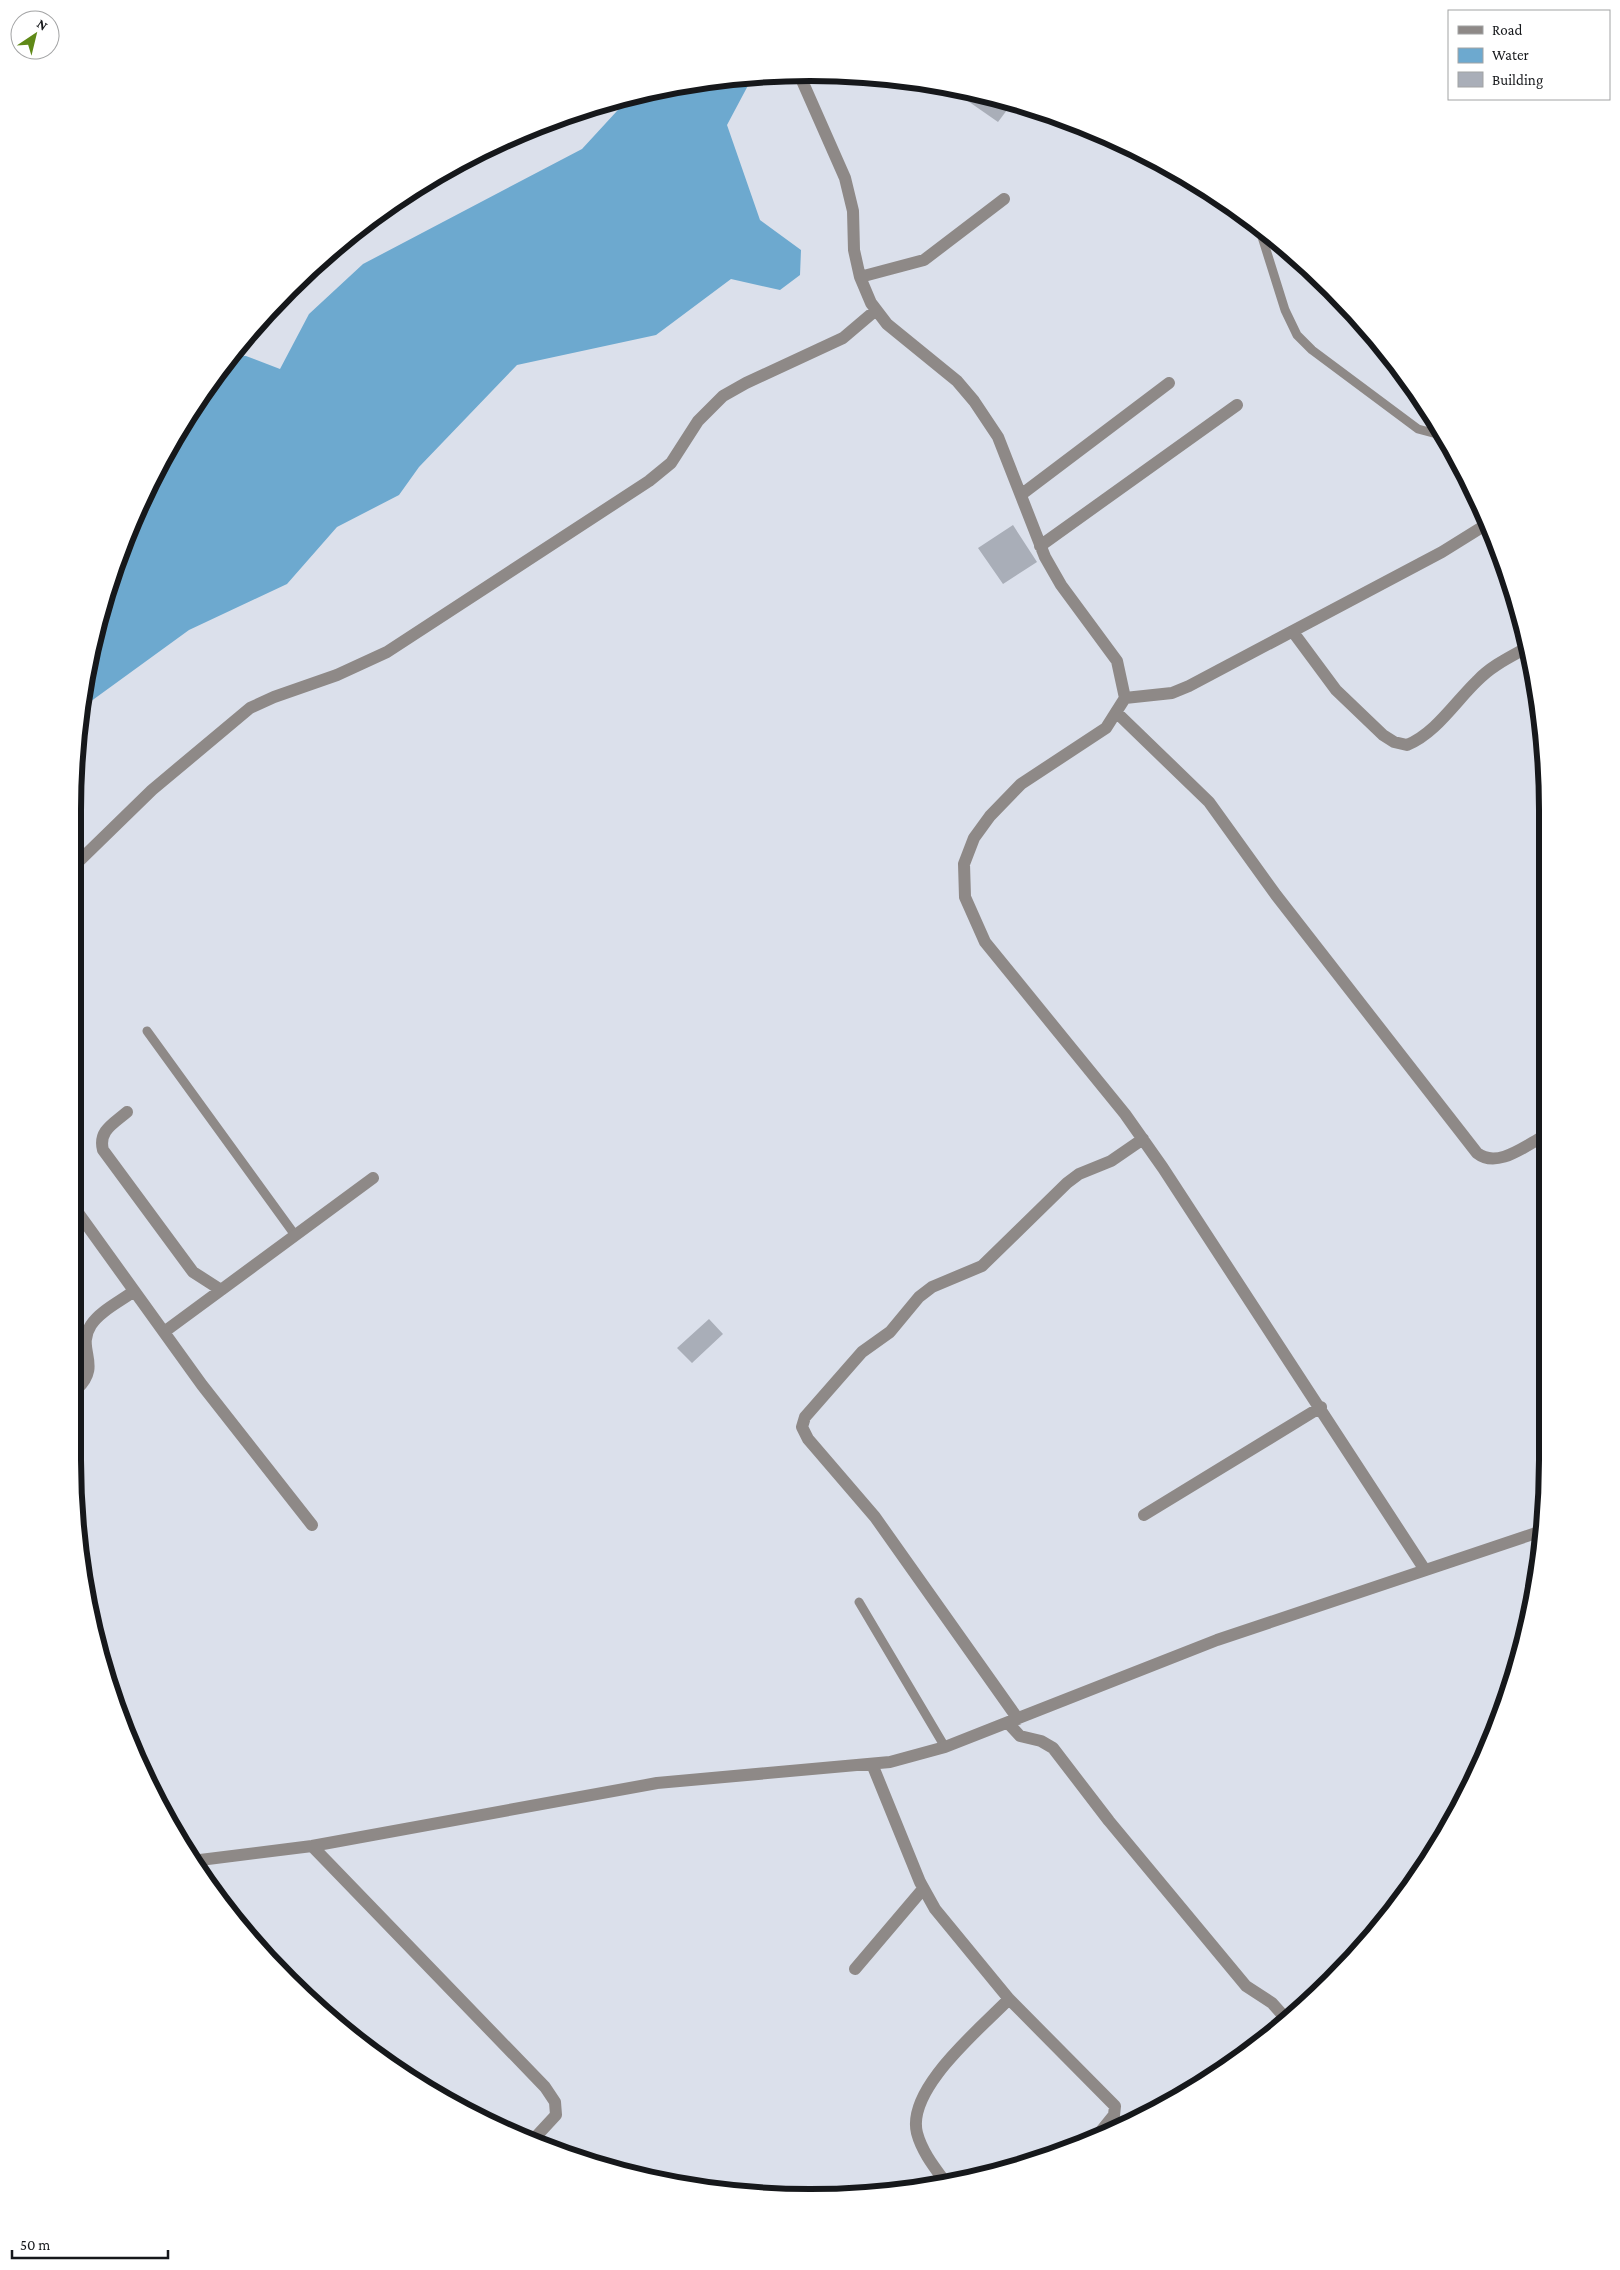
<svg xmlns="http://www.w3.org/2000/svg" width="1620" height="2270" font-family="'Crimson Pro',serif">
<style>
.water{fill:#6da9cf}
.building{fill:#a9aeb8}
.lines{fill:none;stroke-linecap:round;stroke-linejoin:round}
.service{stroke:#8e8987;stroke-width:9}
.minor{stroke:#8e8987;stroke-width:12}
.rim{fill:none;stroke:#16181b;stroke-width:6}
</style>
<rect width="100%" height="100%" fill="#dbe0eb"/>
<!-- water -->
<path class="water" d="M 752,78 L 727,125 L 760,220 L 801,250 L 800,275 L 780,290 L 731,279 L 656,335 L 517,365 L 419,467 L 399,495 L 337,527 L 287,584 L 189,630 L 83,707 L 87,666 L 129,528 L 171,442 L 181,427 L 185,430 L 195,415 L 195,406 L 230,355 L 246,356 L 280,369 L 309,314 L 363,264 L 582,149 L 628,99 L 713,79 Z"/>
<!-- building -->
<path class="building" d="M 952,90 L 1001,98 L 1013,102 L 998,122 Z
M 1013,525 L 1037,562 L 1003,584 L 978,548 Z
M 709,1319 L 723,1334 L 692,1363 L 677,1348 Z"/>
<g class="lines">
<!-- service -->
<path class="service" d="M 1258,224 L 1285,310 L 1297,335 L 1312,350 L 1418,429 L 1433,433 L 1441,431
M 147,1031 L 295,1235
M 859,1602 L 945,1747"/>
<!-- minor -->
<path class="minor" d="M 800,76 L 845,178 L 853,211 L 854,250 L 860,277 L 871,303 L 887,324 L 957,381 L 974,401 L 998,437 L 1045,557 L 1061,585 L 1117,661 L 1125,698 L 1106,728 L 1021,784 L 990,816 L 974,838 L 964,864 L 965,897 L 985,942 L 1125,1114 L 1163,1168 L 1425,1570
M 860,277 L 924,260 L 1004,199
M 1022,494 L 1169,383
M 1040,546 L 1237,405
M 1293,632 L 1336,690 L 1383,735 L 1394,742 L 1407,745 C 1436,733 1455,702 1477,681 C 1491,666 1510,657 1528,647
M 1125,698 L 1172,693 L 1189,686 L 1442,552 L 1487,524
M 1116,712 L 1209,802 L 1276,895 L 1477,1153 C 1497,1169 1525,1146 1544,1136
M 73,867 L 152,790 L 250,708 L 274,697 L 337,675 L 387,652 L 649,481 L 671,463 L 698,421 L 723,396 L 746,383 L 843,338 L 876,310
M 127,1112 C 113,1124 98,1131 103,1150 L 193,1272 L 221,1290
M 76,1210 L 202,1385 L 312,1525
M 164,1332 L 373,1178
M 77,1389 C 103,1364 75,1350 91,1325 C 100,1311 121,1301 134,1291
M 1144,1515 L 1321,1407
M 1018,1719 L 875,1517 L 808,1439 L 802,1427 L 805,1417 L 862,1352 L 890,1332 L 919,1297 L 932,1287 L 982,1266 L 1067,1183 L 1079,1174 L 1111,1161 L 1143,1139
M 1008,1723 L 1020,1736 L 1041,1741 L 1053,1748 L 1109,1821 L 1246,1986 L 1272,2003 L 1288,2021
M 872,1764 L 920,1882 L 935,1909 L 1009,1999 L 1115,2106 L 1114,2115 L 1097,2136
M 312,1846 L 545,2087 L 555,2102 L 556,2115 L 531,2142
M 192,1861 L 312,1846 L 657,1783 L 890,1762 L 945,1747 L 1217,1640 L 1542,1531
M 855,1969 L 923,1889
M 946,2183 C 935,2168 922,2152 917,2133 C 906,2089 980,2029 1009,1999"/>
</g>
<!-- crop -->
<path d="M0 0H1620V2270H0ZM810 81H810A729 729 0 0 1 1539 810V1460A729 729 0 0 1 810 2189H810A729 729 0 0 1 81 1460V810A729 729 0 0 1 810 81Z" fill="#fff" fill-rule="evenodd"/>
<path class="rim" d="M810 81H810A729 729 0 0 1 1539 810V1460A729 729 0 0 1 810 2189H810A729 729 0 0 1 81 1460V810A729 729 0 0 1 810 81Z"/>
<!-- legend -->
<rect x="1448" y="10" width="162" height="90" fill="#ffffff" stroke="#a2a3a4"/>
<rect x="1458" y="26" width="25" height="8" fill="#8e8987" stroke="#a2a3a4"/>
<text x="1492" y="35" font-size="15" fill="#16181b">Road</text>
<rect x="1458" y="48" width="25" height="15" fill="#6da9cf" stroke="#a2a3a4"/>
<text x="1492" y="60" font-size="15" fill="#16181b">Water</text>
<rect x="1458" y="72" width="25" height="15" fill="#a9aeb8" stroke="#a2a3a4"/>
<text x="1492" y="85" font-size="15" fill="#16181b">Building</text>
<!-- north arrow -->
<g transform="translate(35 35) rotate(35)"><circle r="24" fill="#ffffff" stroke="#a2a3a4"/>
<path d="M0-4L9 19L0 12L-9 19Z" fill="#5f8917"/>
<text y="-8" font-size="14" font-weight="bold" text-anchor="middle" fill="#16181b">N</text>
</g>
<!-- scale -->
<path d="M12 2250v8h156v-8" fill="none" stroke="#16181b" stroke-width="2.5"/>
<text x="20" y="2250" font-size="15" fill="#16181b" stroke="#ffffff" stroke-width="4" paint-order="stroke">50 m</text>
</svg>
